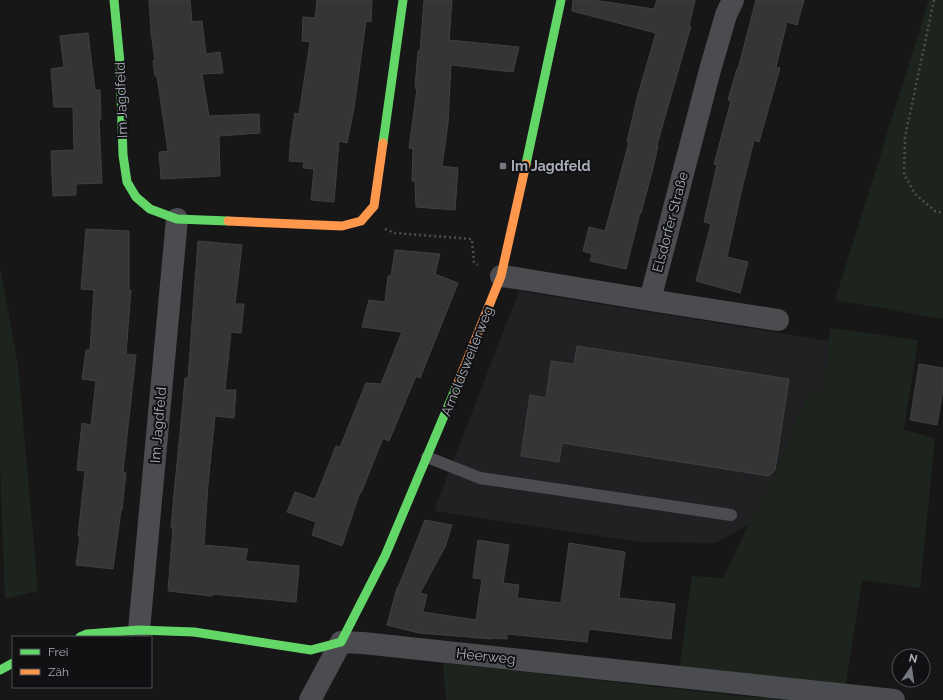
<svg xmlns="http://www.w3.org/2000/svg" width="943" height="700" font-family="Raleway,sans-serif">
<style>
.built{fill:#212123}
.green{fill:#1d241e}
.building{fill:#353536;stroke:#3f4043}
.lines{fill:none;stroke-linecap:round;stroke-linejoin:round}
.path{stroke:#4d4e52;stroke-width:2.5;stroke-dasharray:2 3;stroke-linecap:butt}
.lane{stroke:#4b4c50;stroke-width:12}
.street{stroke:#4b4c50;stroke-width:22}
.fast{stroke:#63d668;stroke-width:9}
.slow{stroke:#ff974d;stroke-width:9}
.poi-dot{fill:#757880;stroke:#111113;stroke-width:1.5}
.labels{text-anchor:middle;stroke-width:4;stroke-linejoin:round;paint-order:stroke}
.street-label{font-size:14px;fill:#a8adb8;stroke:#111113}
.poi-label{font-size:14px;font-weight:bold;fill:#a8adb8;stroke:#111113;text-anchor:start}
</style>
<rect width="100%" height="100%" fill="#171717"/>
<!-- built -->
<path class="built" d="M 519,291 L 829,341 L 824,392 L 809,389 L 772,481 L 749,524 L 716,543 L 639,542 L 434,511 Z"/>
<!-- green -->
<path class="green" d="M 929,0 L 943,0 L 943,319 L 835,300 Z
M 0,266 L 18,365 L 38,591 L 5,599 L 0,467 Z
M 830,328 L 918,340 L 904,430 L 935,438 L 920,588 L 862,580 L 845,689 L 679,671 L 692,576 L 723,578 L 749,524 L 772,481 L 809,389 L 824,391 Z
M 443,663 L 738,696 L 797,700 L 446,700 Z"/>
<!-- building -->
<path class="building" d="M 149,0 L 190,0 L 192,22 L 202,21 L 206,54 L 220,52 L 223,73 L 202,74 L 209,116 L 259,114 L 260,133 L 219,136 L 220,176 L 161,179 L 159,152 L 168,151 L 157,76 L 155,76 L 153,61 L 155,61 L 151,32 Z
M 317,0 L 372,0 L 371,22 L 366,21 L 354,108 L 347,143 L 339,141 L 334,202 L 311,200 L 314,169 L 303,168 L 304,162 L 289,161 L 291,139 L 295,113 L 299,114 L 310,42 L 302,41 L 303,17 L 315,18 Z
M 424,0 L 452,0 L 449,40 L 519,47 L 513,72 L 451,65 L 448,123 L 442,166 L 458,168 L 455,210 L 416,207 L 415,181 L 412,181 L 413,149 L 409,148 L 417,89 L 415,88 L 418,51 L 420,51 Z
M 573,0 L 593,0 L 654,9 L 657,0 L 695,0 L 689,26 L 691,26 L 657,145 L 658,146 L 653,168 L 641,213 L 640,213 L 626,269 L 590,261 L 592,254 L 583,251 L 589,227 L 605,231 L 629,142 L 627,142 L 637,98 L 656,33 L 572,11 Z
M 756,0 L 804,0 L 797,25 L 787,22 L 776,67 L 780,68 L 759,142 L 754,140 L 743,184 L 727,257 L 748,262 L 740,293 L 696,281 L 711,224 L 704,222 L 717,165 L 714,164 L 731,101 L 728,100 L 737,69 L 738,69 Z
M 88,33 L 95,90 L 100,90 L 101,119 L 99,119 L 102,183 L 76,184 L 76,195 L 53,196 L 51,151 L 74,150 L 73,107 L 54,107 L 51,69 L 64,67 L 60,36 Z
M 86,229 L 129,231 L 129,290 L 131,290 L 126,354 L 136,355 L 123,472 L 126,473 L 122,510 L 121,510 L 113,569 L 76,565 L 80,536 L 78,536 L 85,471 L 77,470 L 82,423 L 91,425 L 96,381 L 82,379 L 86,350 L 90,350 L 94,290 L 81,289 Z
M 198,241 L 242,245 L 235,304 L 244,304 L 241,333 L 231,332 L 225,390 L 236,390 L 234,418 L 215,416 L 208,484 L 204,545 L 248,549 L 245,561 L 299,566 L 296,602 L 212,594 L 212,596 L 168,591 L 173,528 L 171,528 L 174,494 L 182,413 L 185,378 L 188,378 Z
M 395,250 L 440,254 L 435,274 L 458,283 L 420,378 L 416,376 L 389,441 L 383,438 L 361,493 L 360,492 L 342,546 L 312,535 L 316,522 L 287,512 L 295,492 L 315,499 L 336,446 L 340,447 L 366,383 L 381,384 L 402,332 L 362,327 L 369,300 L 385,302 L 388,276 L 391,276 Z
M 577,346 L 789,379 L 775,470 L 769,476 L 562,443 L 559,462 L 521,456 L 530,395 L 546,398 L 551,361 L 574,364 Z
M 919,364 L 943,368 L 943,389 L 937,425 L 910,420 Z
M 425,520 L 452,525 L 445,547 L 420,593 L 427,595 L 423,612 L 476,620 L 482,579 L 473,578 L 478,540 L 509,545 L 503,583 L 519,585 L 517,598 L 561,603 L 569,543 L 625,552 L 619,598 L 675,604 L 671,639 L 589,629 L 587,642 L 507,634 L 507,639 L 492,638 L 492,639 L 419,633 L 387,625 L 397,588 L 398,588 Z"/>
<g class="lines">
<!-- path -->
<path class="path" d="M 934,0 L 905,137 L 904,174 L 915,194 L 935,211 L 943,213
M 385,229 L 395,233 L 472,239 L 474,263 L 478,265"/>
<!-- lane -->
<path class="lane" d="M 427,457 L 480,478 L 731,515"/>
<!-- street -->
<path class="street" d="M 501,276 L 516,278 L 650,300 L 710,70 L 726,15 L 733,0
M 650,300 L 778,320
M 139,630 L 177,219
M 310,700 L 341,642 L 363,643 L 894,700"/>
<!-- fast -->
<path class="fast" d="M 114,0 L 120,63 L 123,155 L 127,182 L 136,197 L 150,209 L 177,219 L 228,221
M 383,143 L 403,0
M 526,164 L 561,0
M 80,637 L 87,634 L 139,630 L 194,632 L 311,650 L 341,642 L 385,556 L 457,385
M 0,670 L 13,663"/>
<!-- slow -->
<path class="slow" d="M 228,221 L 342,226 L 361,221 L 374,206 L 383,143
M 457,385 L 501,276 L 526,164"/>
</g>
<!-- markers -->
<rect class="poi-dot" x="499" y="162" width="8" height="8" rx="2"/>
<g class="labels">
<!-- street labels -->
<g class="street-label">
<text transform="translate(121 100) rotate(-92)" y="5">Im Jagdfeld</text>
<text transform="translate(670 222) rotate(-75)" y="5">Elsdorfer Straße</text>
<text transform="translate(467 361) rotate(-68)" y="5">Arnoldsweilerweg</text>
<text transform="translate(158 425) rotate(-85)" y="5">Im Jagdfeld</text>
<text transform="translate(486 656) rotate(6)" y="5">Heerweg</text>
</g>
<!-- poi labels -->
<g class="poi-label">
<text x="511" y="171">Im Jagdfeld</text>
</g>
</g>
<!-- legend -->
<rect x="12" y="636" width="140" height="52" fill="#111113" stroke="#4d4f55"/>
<rect x="20" y="649" width="20" height="6" fill="#63d668" stroke="#4d4f55"/>
<text x="48" y="656" font-size="12" fill="#a8adb8">Frei</text>
<rect x="20" y="669" width="20" height="6" fill="#ff974d" stroke="#4d4f55"/>
<text x="48" y="676" font-size="12" fill="#a8adb8">Zäh</text>
<!-- north arrow -->
<g transform="translate(911 668) rotate(13)"><circle r="19" fill="#111113" stroke="#4d4f55"/>
<path d="M0-3L7 15L0 10L-7 15Z" fill="#757880"/>
<text y="-6" font-size="11" font-weight="bold" text-anchor="middle" fill="#a8adb8">N</text>
</g>
</svg>
